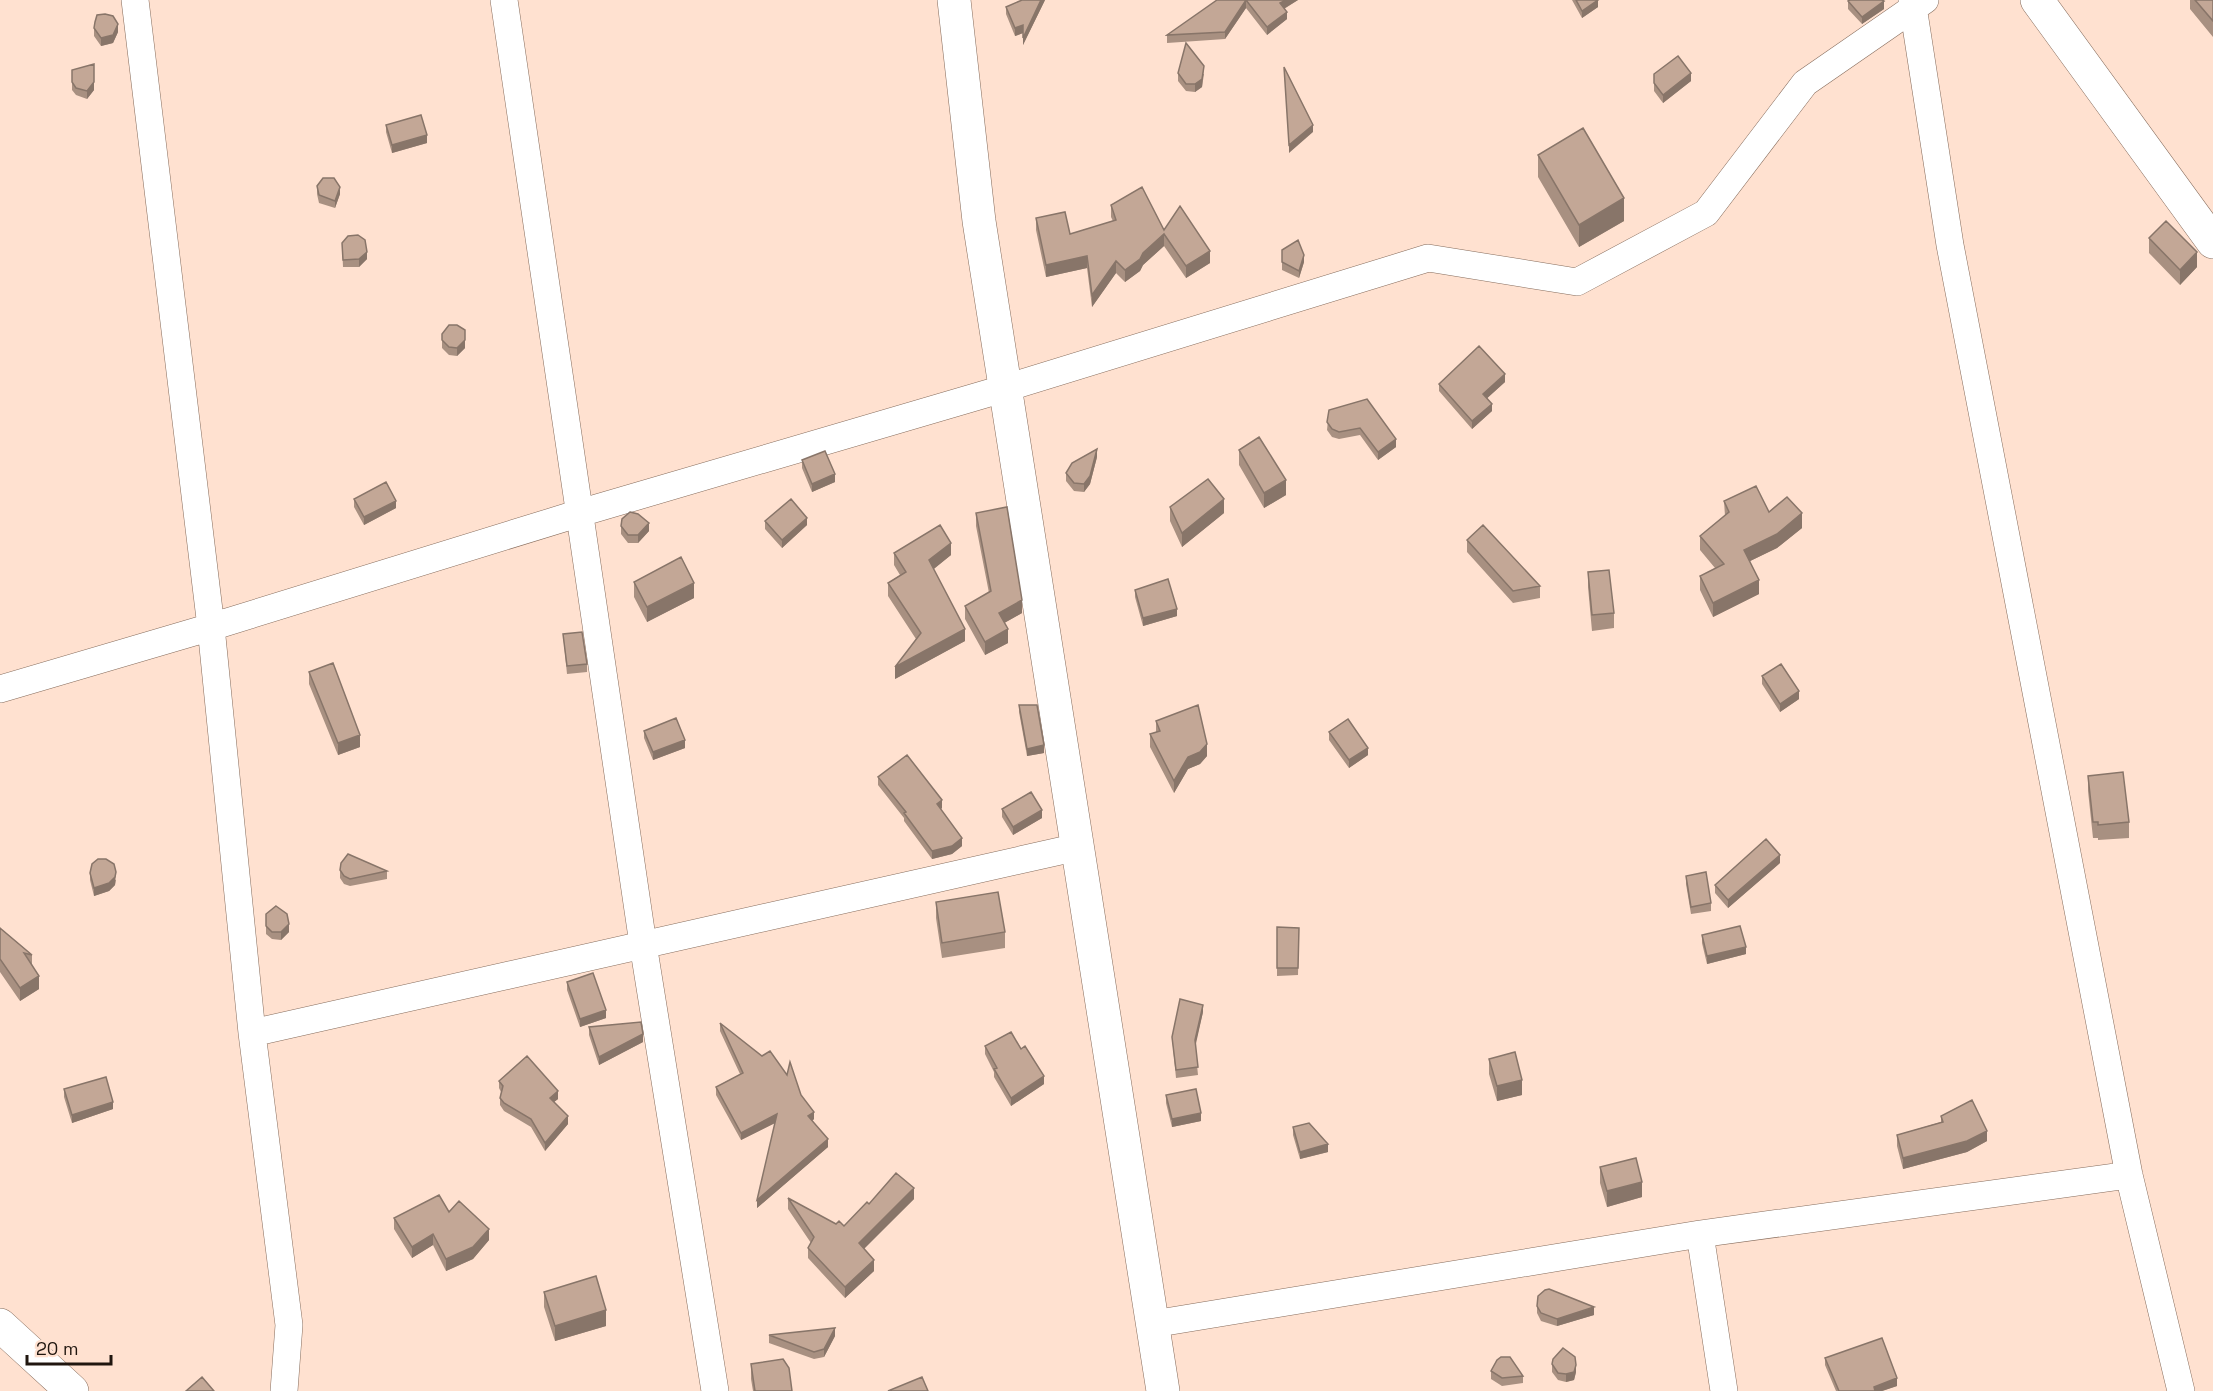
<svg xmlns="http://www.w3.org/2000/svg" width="2213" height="1391" font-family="'Space Grotesk',sans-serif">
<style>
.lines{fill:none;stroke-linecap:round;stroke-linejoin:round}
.minor-casing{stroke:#866c5c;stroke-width:28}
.tertiary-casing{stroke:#866c5c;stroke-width:34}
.minor{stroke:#fff;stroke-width:27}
.tertiary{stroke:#fff;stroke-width:33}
.wall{fill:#a89081}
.shaded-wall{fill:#887569}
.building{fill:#c3a796;stroke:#887569;stroke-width:1.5}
</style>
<rect width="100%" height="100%" fill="#ffe1d0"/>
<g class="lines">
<defs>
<path id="minor" d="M 135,0 L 211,627 L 252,1033 L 289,1325 L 284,1391
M 504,0 L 643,944 L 715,1391
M 1912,0 L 1950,245 L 2129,1175 L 2181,1391
M 0,689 L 211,627 L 580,513 L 1006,388 L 1428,258 L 1577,282 L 1706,213 L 1805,83 L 1925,0
M 252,1033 L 1078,847
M 1700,1234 L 1724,1391
M 1153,1324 L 1700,1234 L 2129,1175"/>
<path id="tertiary" d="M 954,0 L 979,221 L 1163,1391
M 2037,0 L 2213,242
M 0,1325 L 72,1391"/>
</defs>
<!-- minor casing -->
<use href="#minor" class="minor-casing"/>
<!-- tertiary casing -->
<use href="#tertiary" class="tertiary-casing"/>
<!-- minor -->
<use href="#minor" class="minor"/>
<!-- tertiary -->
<use href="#tertiary" class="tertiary"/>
</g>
<!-- wall -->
<path class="wall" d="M 1045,0 L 1023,45 L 1023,33 L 1015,36 L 1006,14 L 1006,7 Z
M 1217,0 L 1298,0 L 1284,9 L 1287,19 L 1267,35 L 1246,8 L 1225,39 L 1167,43 L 1167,35 L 1217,1 Z
M 1572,0 L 1598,0 L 1598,7 L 1582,18 Z
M 2190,0 L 2213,0 L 2213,37 L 2190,9 Z
M 1848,1 L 1884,9 L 1862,24 L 1848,9 Z
M 94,28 L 118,32 L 113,43 L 101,46 L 94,36 Z
M 72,70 L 94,90 L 87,99 L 76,95 L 72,90 Z
M 1178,73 L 1204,74 L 1202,87 L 1195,92 L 1186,91 L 1178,81 Z
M 1654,74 L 1691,81 L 1663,103 L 1654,91 Z
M 386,125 L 427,143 L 392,153 L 386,132 Z
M 1538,155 L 1624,221 L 1579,247 L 1538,177 Z
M 317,186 L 340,194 L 335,208 L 319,203 L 317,194 Z
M 1111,205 L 1164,230 L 1210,263 L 1186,278 L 1164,246 L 1143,265 L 1140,271 L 1125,282 L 1116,273 L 1092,307 L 1087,268 L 1046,277 L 1036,230 L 1036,218 L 1070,234 L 1113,221 L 1111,217 Z
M 2149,238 L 2197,267 L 2180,285 L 2149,253 Z
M 342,243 L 367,259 L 359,267 L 343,267 Z
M 1282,250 L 1304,262 L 1299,278 L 1282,270 Z
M 465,330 L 465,348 L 457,356 L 449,355 L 442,348 L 442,334 Z
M 1505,382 L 1487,398 L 1492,411 L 1472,429 L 1439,391 L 1439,384 Z
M 1329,410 L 1396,447 L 1378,460 L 1360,435 L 1339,439 L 1332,437 L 1327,430 Z
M 1239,450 L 1286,495 L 1264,508 L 1239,465 Z
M 1097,457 L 1090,484 L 1084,492 L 1074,491 L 1066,481 L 1066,473 Z
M 802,460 L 835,482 L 812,492 L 802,468 Z
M 354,499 L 396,508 L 364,525 L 354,507 Z
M 1724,501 L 1769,512 L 1802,528 L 1777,548 L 1750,561 L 1759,594 L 1713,617 L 1700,590 L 1700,576 L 1715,568 L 1700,550 L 1700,536 L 1725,516 Z
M 1170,507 L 1224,513 L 1182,547 L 1170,521 Z
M 976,513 L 1022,613 L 1004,623 L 1008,643 L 985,655 L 965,619 L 965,606 L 989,593 L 976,526 Z
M 765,521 L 807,525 L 782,548 L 765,529 Z
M 621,526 L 649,531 L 638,543 L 628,543 L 621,534 Z
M 1467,540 L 1540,586 L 1540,598 L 1513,603 L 1467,552 Z
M 894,553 L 951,555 L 933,569 L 965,641 L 895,679 L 916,639 L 888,596 L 888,583 L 900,575 L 894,565 Z
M 1588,572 L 1614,613 L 1614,628 L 1592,631 L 1588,587 Z
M 634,582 L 694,598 L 647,622 L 634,597 Z
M 1135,590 L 1177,616 L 1143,626 L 1135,597 Z
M 563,634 L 587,664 L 587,672 L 567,674 Z
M 309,672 L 360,747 L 338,755 L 309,684 Z
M 1762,676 L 1799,699 L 1780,712 L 1762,684 Z
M 1019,705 L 1044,753 L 1027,756 L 1019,712 Z
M 1156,721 L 1207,756 L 1200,764 L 1188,769 L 1174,793 L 1150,747 L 1150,734 L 1156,732 Z
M 644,731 L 685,748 L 653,760 L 644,738 Z
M 1329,732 L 1368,755 L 1349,768 L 1329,740 Z
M 2088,776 L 2129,822 L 2129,838 L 2098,840 L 2098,838 L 2093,838 L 2088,791 Z
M 878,777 L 942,808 L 941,809 L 962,846 L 952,854 L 932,859 L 904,821 L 904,818 L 878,785 Z
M 1002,809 L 1042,818 L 1013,835 L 1002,817 Z
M 1780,863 L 1728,908 L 1715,893 L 1715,885 Z
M 340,870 L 387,871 L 387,879 L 350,886 L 344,884 L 340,878 Z
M 90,873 L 116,880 L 115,885 L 109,891 L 94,896 L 90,880 Z
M 1686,876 L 1711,903 L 1711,911 L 1691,914 L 1686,884 Z
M 936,902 L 1005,932 L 1005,948 L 942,958 L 936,918 Z
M 266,914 L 289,932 L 281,940 L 272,939 L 266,934 Z
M 1277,927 L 1299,928 L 1298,975 L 1277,976 Z
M 0,928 L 32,955 L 32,964 L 39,989 L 20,1001 L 0,972 Z
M 1702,935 L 1746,954 L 1707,964 L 1702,943 Z
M 567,982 L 606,1018 L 580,1027 L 567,990 Z
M 1203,1012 L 1195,1045 L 1198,1075 L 1176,1078 L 1172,1037 Z
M 720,1023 L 801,1095 L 814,1119 L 812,1121 L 828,1147 L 757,1208 L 775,1123 L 741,1140 L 716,1095 L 716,1087 L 740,1074 L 720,1031 Z
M 589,1027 L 643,1042 L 599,1065 L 589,1035 Z
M 985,1046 L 1021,1049 L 1044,1084 L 1011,1106 L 994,1077 L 994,1072 L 985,1054 Z
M 1489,1059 L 1522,1095 L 1497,1101 L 1489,1074 Z
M 499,1081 L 558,1099 L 554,1102 L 568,1124 L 545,1151 L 531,1127 L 504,1111 L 500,1105 L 500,1098 L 501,1092 L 499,1088 Z
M 64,1089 L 113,1109 L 72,1123 L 64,1097 Z
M 1166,1095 L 1201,1121 L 1172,1127 L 1166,1103 Z
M 1941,1116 L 1987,1141 L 1967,1152 L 1903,1169 L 1897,1146 L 1897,1135 L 1941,1122 Z
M 1293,1127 L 1328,1152 L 1300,1159 L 1293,1135 Z
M 1600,1167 L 1642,1197 L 1607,1207 L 1600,1183 Z
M 788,1198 L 836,1224 L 844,1226 L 869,1204 L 914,1199 L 864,1248 L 874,1271 L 845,1298 L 808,1258 L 808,1248 L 811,1243 L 788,1209 Z
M 449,1212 L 489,1240 L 473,1259 L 446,1271 L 433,1245 L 412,1258 L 394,1229 L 394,1218 Z
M 544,1292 L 606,1326 L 555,1341 L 544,1307 Z
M 1537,1306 L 1594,1315 L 1557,1326 L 1541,1321 L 1537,1313 Z
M 769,1335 L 835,1336 L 824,1357 L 814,1359 L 769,1343 Z
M 1825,1358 L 1897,1386 L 1882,1391 L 1836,1391 L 1825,1365 Z
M 751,1364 L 792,1391 L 753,1391 L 751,1379 Z
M 1552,1364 L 1576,1372 L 1574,1380 L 1566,1382 L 1558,1380 L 1552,1372 Z
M 1491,1371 L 1523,1376 L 1523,1383 L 1502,1386 L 1491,1379 Z"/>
<!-- shaded-wall -->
<path class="shaded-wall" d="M 1041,0 L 1045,0 L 1023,45 L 1023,38 Z
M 1246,0 L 1246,8 L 1225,39 L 1225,32 Z
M 1286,0 L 1298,0 L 1280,11 L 1280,3 Z
M 1598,0 L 1598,7 L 1582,18 L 1582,11 Z
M 1884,1 L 1884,9 L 1862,24 L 1862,17 Z
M 1287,12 L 1287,19 L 1267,35 L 1267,27 Z
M 118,24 L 118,32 L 113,43 L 101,46 L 101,38 Z
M 1023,25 L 1023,33 L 1015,36 L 1015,28 Z
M 1204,66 L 1202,87 L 1195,92 L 1195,84 Z
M 94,72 L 94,90 L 87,99 L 87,91 Z
M 1691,73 L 1691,81 L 1663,103 L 1663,95 Z
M 1313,125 L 1313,132 L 1289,153 L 1289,145 Z
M 427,135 L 427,143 L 392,153 L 392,145 Z
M 340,187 L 340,194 L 335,208 L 335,201 Z
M 1624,198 L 1624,221 L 1579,247 L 1579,225 Z
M 1164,234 L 1164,246 L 1143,265 L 1140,271 L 1125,282 L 1125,270 Z
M 1210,251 L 1210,263 L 1186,278 L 1186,266 Z
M 367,252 L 367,259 L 359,267 L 359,259 Z
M 2197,252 L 2197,267 L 2180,285 L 2180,270 Z
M 1304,255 L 1304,262 L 1299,278 L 1299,271 Z
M 1087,256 L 1087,268 L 1046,277 L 1046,265 Z
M 1116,261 L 1116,273 L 1092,307 L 1092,295 Z
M 465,340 L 465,348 L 457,356 L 457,348 Z
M 1505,374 L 1505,382 L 1483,402 L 1483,394 Z
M 1492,404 L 1492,411 L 1472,429 L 1472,421 Z
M 1396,439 L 1396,447 L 1378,460 L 1378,452 Z
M 1097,449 L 1097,457 L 1090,484 L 1084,492 L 1084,484 Z
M 835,474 L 835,482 L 812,492 L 812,484 Z
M 1286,480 L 1286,495 L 1264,508 L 1264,493 Z
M 1224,499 L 1224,513 L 1182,547 L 1182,533 Z
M 396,501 L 396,508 L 364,525 L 364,517 Z
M 1802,513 L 1802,528 L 1777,548 L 1744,564 L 1744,550 Z
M 807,518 L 807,525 L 782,548 L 782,540 Z
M 649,523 L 649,531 L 638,543 L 638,535 Z
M 951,543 L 951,555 L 929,573 L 929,560 Z
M 1759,580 L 1759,594 L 1713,617 L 1713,603 Z
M 694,583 L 694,598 L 647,622 L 647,607 Z
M 1022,600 L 1022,613 L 999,626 L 999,613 Z
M 1177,609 L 1177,616 L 1143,626 L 1143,618 Z
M 965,629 L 965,641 L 895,679 L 895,667 Z
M 1008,629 L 1008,643 L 985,655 L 985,642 Z
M 1799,691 L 1799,699 L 1780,712 L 1780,704 Z
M 360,735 L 360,747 L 338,755 L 338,743 Z
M 685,740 L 685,748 L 653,760 L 653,752 Z
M 1207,744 L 1207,756 L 1200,764 L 1188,769 L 1174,793 L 1174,781 L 1188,757 Z
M 1044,745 L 1044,753 L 1027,756 L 1027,749 Z
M 1368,748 L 1368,755 L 1349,768 L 1349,760 Z
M 942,800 L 942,808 L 937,812 L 937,804 Z
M 1042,810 L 1042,818 L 1013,835 L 1013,827 Z
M 962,838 L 962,846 L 952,854 L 932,859 L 932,851 Z
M 1780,855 L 1780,863 L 1728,908 L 1728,900 Z
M 116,872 L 115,885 L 109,891 L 94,896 L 94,888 Z
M 289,924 L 289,932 L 281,940 L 281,932 Z
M 1746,947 L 1746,954 L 1707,964 L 1707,956 Z
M 39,976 L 39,989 L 20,1001 L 20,988 Z
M 1203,1005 L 1203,1012 L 1195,1048 L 1195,1040 Z
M 606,1010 L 606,1018 L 580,1027 L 580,1019 Z
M 643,1034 L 643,1042 L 599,1065 L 599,1057 Z
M 1044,1076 L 1044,1084 L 1011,1106 L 1011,1098 Z
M 1522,1080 L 1522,1095 L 1497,1101 L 1497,1086 Z
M 558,1091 L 558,1099 L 550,1105 L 550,1098 Z
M 113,1102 L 113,1109 L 72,1123 L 72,1115 Z
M 814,1112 L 814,1119 L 808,1124 L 808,1116 Z
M 1201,1113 L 1201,1121 L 1172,1127 L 1172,1119 Z
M 777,1114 L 777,1122 L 741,1140 L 741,1133 Z
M 568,1116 L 568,1124 L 545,1151 L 545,1143 Z
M 1987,1131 L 1987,1141 L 1967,1152 L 1903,1169 L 1903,1158 Z
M 828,1139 L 828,1147 L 757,1208 L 757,1200 Z
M 1328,1144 L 1328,1152 L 1300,1159 L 1300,1152 Z
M 1642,1182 L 1642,1197 L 1607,1207 L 1607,1191 Z
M 914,1188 L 914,1199 L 859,1254 L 859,1243 Z
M 489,1229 L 489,1240 L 473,1259 L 446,1271 L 446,1259 Z
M 433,1234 L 433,1245 L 412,1258 L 412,1247 Z
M 874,1260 L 874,1271 L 845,1298 L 845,1287 Z
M 1594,1307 L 1594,1315 L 1557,1326 L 1557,1319 Z
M 606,1310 L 606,1326 L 555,1341 L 555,1326 Z
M 835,1328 L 835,1336 L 824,1357 L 824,1349 Z
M 1576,1365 L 1576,1372 L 1574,1380 L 1566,1382 L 1566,1374 Z
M 1897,1378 L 1897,1386 L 1882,1391 L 1874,1391 L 1874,1387 Z"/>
<!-- building -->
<path class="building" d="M 1022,0 L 1041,0 L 1023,38 L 1023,25 L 1015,28 L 1006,7 Z
M 1217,0 L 1246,0 L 1225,32 L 1167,35 Z
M 1246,0 L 1286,0 L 1280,3 L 1287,12 L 1267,27 Z
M 1576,0 L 1598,0 L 1582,11 Z
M 1850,0 L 1882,0 L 1884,1 L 1862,17 L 1848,1 Z
M 2195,0 L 2213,0 L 2213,21 Z
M 105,14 L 113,16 L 118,24 L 113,35 L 101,38 L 94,28 L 95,22 L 97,15 Z
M 1186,43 L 1204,66 L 1202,79 L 1195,84 L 1186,84 L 1178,73 Z
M 1678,56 L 1691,73 L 1663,95 L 1654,83 L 1654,74 Z
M 94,64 L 94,82 L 87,91 L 76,88 L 72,82 L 72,70 Z
M 1284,67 L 1313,125 L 1289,145 Z
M 421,115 L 427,135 L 392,145 L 386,125 Z
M 1583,128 L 1624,198 L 1579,225 L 1538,155 Z
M 323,178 L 334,178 L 340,187 L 335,201 L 319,195 L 317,186 Z
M 1142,187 L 1164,230 L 1180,206 L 1210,251 L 1186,266 L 1164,234 L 1143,253 L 1140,259 L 1125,270 L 1116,261 L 1092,295 L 1087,256 L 1046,265 L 1036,218 L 1065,212 L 1070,234 L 1116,220 L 1111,205 Z
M 2166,221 L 2197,252 L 2180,270 L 2149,238 Z
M 358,235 L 365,240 L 367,252 L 359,259 L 343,260 L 342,243 L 348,236 Z
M 1298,240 L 1304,255 L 1299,271 L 1282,262 L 1282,250 Z
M 449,325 L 457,325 L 465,330 L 465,340 L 457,348 L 449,347 L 442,340 L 442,334 Z
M 1479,346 L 1505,374 L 1483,394 L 1492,404 L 1472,421 L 1439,384 Z
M 1367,399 L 1396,439 L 1378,452 L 1360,428 L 1339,432 L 1332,429 L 1327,422 L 1329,410 Z
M 1259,437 L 1286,480 L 1264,493 L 1239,450 Z
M 1097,449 L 1090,476 L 1084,484 L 1074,483 L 1066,473 L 1072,463 Z
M 825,451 L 835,474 L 812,484 L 802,460 Z
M 1208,479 L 1224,499 L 1182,533 L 1170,507 Z
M 386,482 L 396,501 L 364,517 L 354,499 Z
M 1756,486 L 1769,512 L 1787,497 L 1802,513 L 1777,534 L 1744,550 L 1759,580 L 1713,603 L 1700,576 L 1724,564 L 1700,536 L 1729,512 L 1724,501 Z
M 791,499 L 807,518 L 782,540 L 765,521 Z
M 1007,507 L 1022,600 L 999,613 L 1008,629 L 985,642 L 965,606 L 991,591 L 976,513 Z
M 630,512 L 638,514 L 649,523 L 638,535 L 628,535 L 621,526 L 622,519 Z
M 940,525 L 951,543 L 929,560 L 965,629 L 895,667 L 921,633 L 888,583 L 906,572 L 894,553 Z
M 1483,525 L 1540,586 L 1513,591 L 1467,540 Z
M 681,557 L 694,583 L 647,607 L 634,582 Z
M 1609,570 L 1614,613 L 1592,615 L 1588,572 Z
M 1168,579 L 1177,609 L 1143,618 L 1135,590 Z
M 582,632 L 587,664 L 567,666 L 563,634 Z
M 333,663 L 360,735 L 338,743 L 309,672 Z
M 1781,664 L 1799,691 L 1780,704 L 1762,676 Z
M 1019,705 L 1037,705 L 1044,745 L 1027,749 Z
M 1198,705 L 1207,744 L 1200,752 L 1188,757 L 1174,781 L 1150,734 L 1160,731 L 1156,721 Z
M 676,718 L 685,740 L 653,752 L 644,731 Z
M 1348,719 L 1368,748 L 1349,760 L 1329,732 Z
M 907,755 L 942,800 L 937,804 L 962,838 L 952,846 L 932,851 L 904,813 L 906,812 L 878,777 Z
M 2123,772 L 2129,822 L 2098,825 L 2098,822 L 2093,822 L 2088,776 Z
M 1031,792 L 1042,810 L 1013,827 L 1002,809 Z
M 1766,839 L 1780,855 L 1728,900 L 1715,885 Z
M 348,854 L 387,871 L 350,879 L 344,876 L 340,870 L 341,863 Z
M 98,859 L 106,859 L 114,864 L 116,872 L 115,877 L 109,883 L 94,888 L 90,873 L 92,864 Z
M 1706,872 L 1711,903 L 1691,907 L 1686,876 Z
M 998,892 L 1005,932 L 942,943 L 936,902 Z
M 276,906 L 287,914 L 289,924 L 281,932 L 272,932 L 266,926 L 266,914 Z
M 1740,926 L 1746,947 L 1707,956 L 1702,935 Z
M 1277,927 L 1299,928 L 1298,968 L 1277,968 Z
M 0,928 L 32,955 L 24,953 L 39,976 L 20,988 L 0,959 Z
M 593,973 L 606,1010 L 580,1019 L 567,982 Z
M 1180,999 L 1203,1005 L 1195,1040 L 1198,1067 L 1176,1070 L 1172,1037 Z
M 641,1022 L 643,1034 L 599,1057 L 589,1027 Z
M 720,1023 L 762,1056 L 770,1051 L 787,1075 L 790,1062 L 801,1095 L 814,1112 L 808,1116 L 828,1139 L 757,1200 L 777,1114 L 741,1133 L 716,1087 L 743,1073 Z
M 1011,1032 L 1021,1049 L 1025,1046 L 1044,1076 L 1011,1098 L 994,1069 L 997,1068 L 985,1046 Z
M 1515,1052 L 1522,1080 L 1497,1086 L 1489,1059 Z
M 527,1056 L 558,1091 L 550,1098 L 568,1116 L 545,1143 L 531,1119 L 504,1103 L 500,1098 L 503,1086 L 499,1081 Z
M 106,1077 L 113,1102 L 72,1115 L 64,1089 Z
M 1196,1089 L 1201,1113 L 1172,1119 L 1166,1095 Z
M 1972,1100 L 1987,1131 L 1967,1141 L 1903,1158 L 1897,1135 L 1943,1122 L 1941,1116 Z
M 1309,1123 L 1328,1144 L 1300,1152 L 1293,1127 Z
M 1636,1158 L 1642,1182 L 1607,1191 L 1600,1167 Z
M 896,1173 L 914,1188 L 859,1243 L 874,1260 L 845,1287 L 808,1248 L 814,1237 L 788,1198 L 836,1224 L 839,1221 L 844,1226 L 867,1202 L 869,1204 Z
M 439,1195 L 449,1212 L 459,1201 L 489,1229 L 473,1247 L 446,1259 L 433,1234 L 412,1247 L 394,1218 Z
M 596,1276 L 606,1310 L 555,1326 L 544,1292 Z
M 1549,1289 L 1594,1307 L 1557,1319 L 1541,1313 L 1537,1306 L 1538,1296 L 1545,1290 Z
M 835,1328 L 824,1349 L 814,1352 L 769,1335 Z
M 1882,1338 L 1897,1378 L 1874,1387 L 1875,1391 L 1839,1391 L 1825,1358 Z
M 1563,1348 L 1575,1357 L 1576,1365 L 1574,1372 L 1566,1374 L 1558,1373 L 1552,1364 L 1553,1359 Z
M 1501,1357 L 1510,1357 L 1523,1376 L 1502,1378 L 1491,1371 L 1497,1360 Z
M 783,1359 L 789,1368 L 792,1391 L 755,1391 L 751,1364 Z
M 202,1377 L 214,1391 L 186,1391 Z
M 922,1377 L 928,1391 L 888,1391 Z"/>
<!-- scale -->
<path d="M27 1355v9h84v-9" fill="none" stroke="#20160f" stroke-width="3"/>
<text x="36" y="1355" font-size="18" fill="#20160f" stroke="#ffe1d0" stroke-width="4.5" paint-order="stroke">20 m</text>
</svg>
